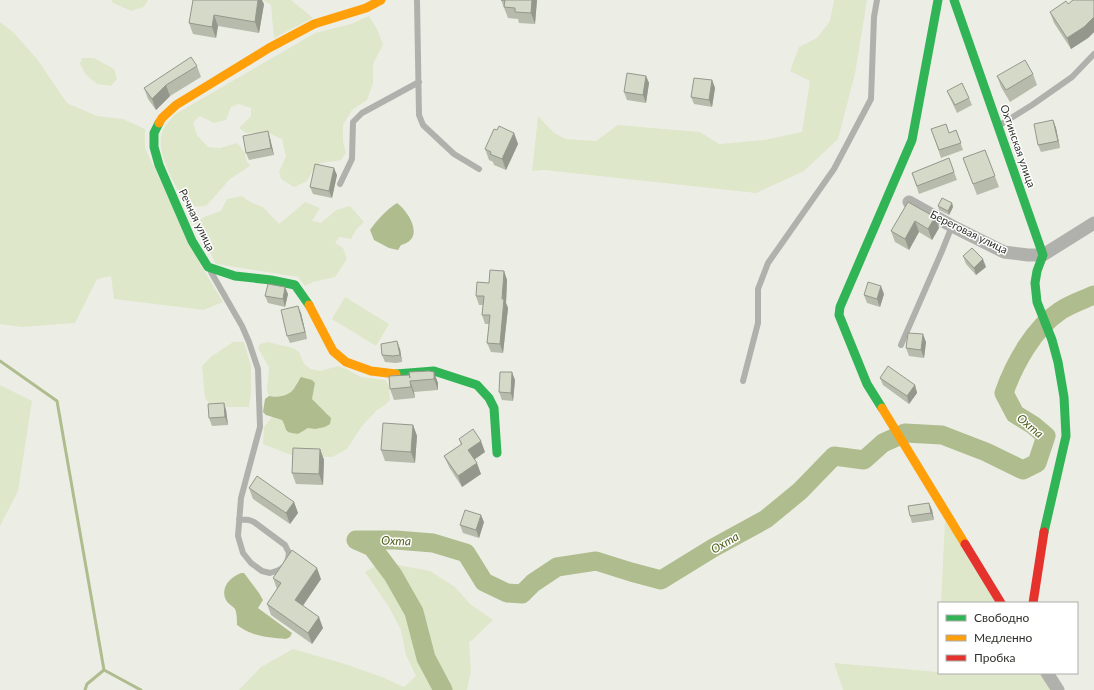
<svg xmlns="http://www.w3.org/2000/svg" width="1094" height="690" font-family="Lato,sans-serif">
<style>
.green{fill:#dee7ca}
.water{fill:#afbc8d}
.lines{fill:none;stroke-linecap:round;stroke-linejoin:round}
.stream{stroke:#afbc8d;stroke-width:3}
.river{stroke:#afbc8d;stroke-width:19}
.lane{stroke:#b0b1ad;stroke-width:6}
.street{stroke:#b0b1ad;stroke-width:13}
.fast{stroke:#30b455;stroke-width:9}
.slow{stroke:#ff9f0a;stroke-width:9}
.jam{stroke:#e5322d;stroke-width:9}
.wall{fill:#b6bbac}
.shaded-wall{fill:#94988c}
.building{fill:#d4d9c8;stroke:#94988c}
.labels{text-anchor:middle;stroke-width:3;stroke-linejoin:round;paint-order:stroke}
.street-label{font-size:11px;fill:#30322b;stroke:#fff}
.water-label{font-size:12px;font-style:italic;fill:#4f5f1a;stroke:#fff}
</style>
<rect width="100%" height="100%" fill="#eceee5"/>
<!-- green -->
<path class="green" d="M 111,0 L 148,0 L 144,7 L 131,11 L 113,3 Z
M 263,0 L 291,0 L 313,18 L 274,38 L 271,5 Z
M 834,0 L 867,0 L 855,74 L 838,139 L 804,171 L 756,193 L 544,170 L 532,171 L 538,116 L 554,133 L 566,139 L 596,141 L 618,125 L 700,132 L 719,144 L 764,140 L 802,132 L 810,81 L 790,71 L 799,47 L 817,38 L 830,21 Z
M 369,16 L 377,29 L 383,45 L 373,64 L 373,83 L 367,100 L 352,110 L 343,125 L 343,141 L 346,153 L 341,160 L 321,163 L 313,170 L 307,181 L 294,187 L 281,179 L 279,172 L 286,156 L 282,139 L 268,133 L 246,133 L 239,128 L 251,116 L 251,108 L 239,104 L 231,107 L 226,120 L 214,123 L 200,116 L 193,122 L 197,135 L 208,147 L 220,148 L 237,143 L 245,153 L 246,160 L 250,166 L 230,179 L 206,206 L 187,207 C 177,187 153,152 163,130 C 165,125 171,120 174,115 L 315,33 L 351,24 Z
M 0,22 L 13,32 L 37,59 L 67,103 L 97,116 L 123,119 L 145,129 L 145,148 L 200,264 L 223,302 L 204,310 L 114,299 L 111,276 L 97,279 L 75,323 L 21,327 L 0,324 Z
M 82,58 L 94,58 L 114,69 L 117,79 L 111,86 L 97,84 L 86,75 L 80,64 Z
M 242,196 L 250,202 L 263,207 L 279,224 L 305,202 L 320,208 L 312,221 L 321,223 L 336,210 L 350,206 L 364,222 L 356,230 L 351,239 L 339,237 L 335,243 L 343,248 L 347,259 L 335,277 L 313,282 L 305,286 L 298,277 L 216,264 L 195,223 L 204,217 L 221,211 L 227,199 Z
M 345,297 L 389,324 L 376,346 L 332,319 Z
M 233,342 L 244,342 L 251,366 L 251,393 L 249,407 L 212,407 L 205,398 L 202,366 L 212,356 Z
M 267,342 L 293,348 L 299,352 L 304,364 L 311,369 L 320,371 L 338,366 L 346,369 L 361,377 L 385,380 L 389,386 L 390,400 L 386,404 L 376,411 L 362,426 L 347,449 L 332,457 L 309,456 L 291,455 L 263,444 L 264,427 L 272,417 L 282,420 L 284,423 L 298,434 L 308,428 L 315,429 L 328,414 L 315,404 L 312,399 L 315,383 L 298,380 C 293,394 283,398 269,396 L 267,391 L 269,367 L 258,348 L 260,344 Z
M 0,385 L 32,401 L 18,491 L 0,526 Z
M 945,521 L 998,603 L 941,603 Z
M 382,562 L 430,571 L 455,587 L 470,604 L 493,620 L 469,643 L 471,671 L 467,690 L 239,690 L 261,667 L 293,649 L 345,664 L 382,677 L 404,687 L 416,676 L 406,655 L 401,630 L 389,607 L 365,572 Z
M 939,647 L 939,673 L 1042,673 L 1053,690 L 843,690 L 834,663 L 938,672 Z"/>
<!-- water -->
<path class="water" d="M 397,203 C 410,213 425,239 401,245 L 398,250 L 389,248 L 374,240 L 370,230 C 377,220 386,210 397,203 Z
M 301,377 L 312,380 L 315,383 L 312,399 L 331,418 L 330,424 L 325,427 L 315,429 L 308,428 L 298,434 C 282,432 288,430 282,420 L 266,415 L 263,412 L 265,399 L 269,396 C 279,398 291,396 296,385 C 298,382 299,380 301,377 Z
M 241,573 L 244,573 L 259,593 L 263,600 L 258,608 L 292,633 L 290,637 L 286,639 C 267,637 253,637 237,625 C 237,621 237,613 235,609 C 233,606 228,604 226,600 C 220,588 230,577 241,573 Z"/>
<g class="lines">
<!-- stream -->
<path class="stream" d="M 0,361 L 57,401 L 104,670 L 141,690
M 85,690 L 87,684 L 104,670"/>
<!-- river -->
<path class="river" d="M 443,690 L 426,658 L 414,612 L 393,575 L 372,547 L 356,540 L 396,540 L 433,543 L 466,553 L 484,582 L 507,593 L 522,594 L 533,583 L 557,567 L 596,561 L 631,572 L 661,580 L 713,548 L 766,519 L 800,491 L 834,456 L 864,460 L 883,443 L 905,433 L 942,435 L 986,452 L 1023,470 L 1037,463 L 1046,436 L 1033,425 L 1015,414 L 1004,393 C 1014,364 1034,328 1060,311 C 1070,304 1083,300 1094,295"/>
<!-- lane -->
<path class="lane" d="M 417,0 L 419,115 L 423,125 L 454,154 L 479,169
M 1000,125 L 1032,105 L 1072,77 L 1094,54
M 340,184 L 352,159 L 353,122 L 362,113 L 419,82
M 211,272 L 242,326 L 249,342 L 258,369 L 260,427 L 241,498 L 238,536 L 243,553 L 251,563 L 262,571 L 270,573 L 279,570 L 285,566 L 288,559 L 289,553 L 285,545 L 254,522 L 249,520 L 239,519
M 901,345 L 942,251 L 952,226
M 743,381 L 758,323 L 758,289 L 768,263 L 834,169 L 871,99 L 874,17 L 877,0"/>
<!-- street -->
<path class="street" d="M 909,202 L 952,226 L 1004,252 L 1028,255 L 1043,255 L 1094,223
M 1047,673 L 1058,690"/>
<!-- fast -->
<path class="fast" d="M 954,0 L 1043,255 L 1037,271 L 1035,283 L 1037,302 L 1052,340 L 1058,362 L 1064,397 L 1066,436 L 1044,532
M 159,123 L 154,133 L 154,147 L 159,165 L 192,241 L 208,267 L 235,276 L 271,280 L 295,285 L 309,305
M 396,374 L 434,371 L 477,385 L 489,398 L 494,408 L 497,453
M 882,408 L 867,384 L 839,315 L 840,307 L 912,140 L 938,0"/>
<!-- slow -->
<path class="slow" d="M 159,123 L 162,118 L 176,105 L 269,48 L 314,24 L 366,8 L 381,0
M 309,305 L 333,351 L 346,362 L 371,371 L 396,374
M 882,408 L 965,544"/>
<!-- jam -->
<path class="jam" d="M 965,544 L 1001,603
M 1033,603 L 1044,532"/>
</g>
<!-- wall -->
<path class="wall" d="M 193,0 L 264,4 L 259,33 L 218,26 L 216,38 L 193,34 L 189,23 Z
M 501,0 L 537,0 L 535,24 L 519,23 L 518,19 L 508,18 Z
M 1094,0 L 1094,32 L 1088,38 L 1071,49 L 1054,23 L 1050,12 L 1068,4 Z
M 197,66 L 201,77 L 170,96 L 156,110 L 148,99 L 144,88 Z
M 1033,74 L 1037,85 L 1010,102 L 1001,87 L 997,76 Z
M 646,76 L 649,83 L 646,103 L 627,100 L 624,92 Z
M 712,80 L 715,88 L 712,107 L 694,104 L 691,97 Z
M 947,91 L 969,98 L 972,105 L 957,113 L 950,98 Z
M 1053,120 L 1056,128 L 1060,148 L 1041,152 L 1038,145 Z
M 931,129 L 949,133 L 956,130 L 963,150 L 941,158 Z
M 497,130 L 514,133 L 518,144 L 506,170 L 494,165 L 493,162 L 489,160 L 485,149 Z
M 268,131 L 270,138 L 274,155 L 249,160 L 246,153 Z
M 985,150 L 999,187 L 977,195 L 963,158 Z
M 949,158 L 957,180 L 919,194 L 912,173 Z
M 337,175 L 332,198 L 313,194 L 310,187 Z
M 908,202 L 935,217 L 939,228 L 932,240 L 919,232 L 909,250 L 895,242 L 891,231 Z
M 952,203 L 953,207 L 949,215 L 939,210 L 938,206 Z
M 963,256 L 986,267 L 976,275 L 966,264 Z
M 504,271 L 507,280 L 506,303 L 508,308 L 503,353 L 491,352 L 487,343 L 489,324 L 485,324 L 482,315 L 483,305 L 479,305 L 476,296 L 489,283 Z
M 288,294 L 285,307 L 268,303 L 265,296 Z
M 884,294 L 880,307 L 867,303 L 864,295 Z
M 301,313 L 307,339 L 290,343 L 287,336 Z
M 926,342 L 924,358 L 909,356 L 906,348 Z
M 400,349 L 402,362 L 396,363 L 385,362 L 382,355 Z
M 429,371 L 438,383 L 438,390 L 414,392 L 415,398 L 394,400 L 390,389 L 409,375 Z
M 880,378 L 915,385 L 917,393 L 909,404 L 883,385 Z
M 515,380 L 513,401 L 502,400 L 499,392 Z
M 224,403 L 226,410 L 228,425 L 212,426 L 209,418 Z
M 413,425 L 417,436 L 415,463 L 385,461 L 381,450 Z
M 459,439 L 485,452 L 474,460 L 481,474 L 462,487 L 449,467 L 444,456 L 461,445 Z
M 320,449 L 324,460 L 323,485 L 296,484 L 292,473 Z
M 249,488 L 294,502 L 298,513 L 290,524 L 253,499 Z
M 929,503 L 932,510 L 934,520 L 912,523 L 910,516 Z
M 484,522 L 479,538 L 463,533 L 460,525 Z
M 273,578 L 321,579 L 303,606 L 323,628 L 312,644 L 271,615 L 267,604 L 277,589 Z"/>
<!-- shaded-wall -->
<path class="shaded-wall" d="M 258,0 L 262,0 L 264,4 L 259,33 L 255,22 Z
M 532,0 L 537,0 L 535,24 L 531,13 Z
M 214,15 L 218,26 L 216,38 L 212,27 Z
M 1094,17 L 1094,32 L 1088,38 L 1071,49 L 1067,38 Z
M 646,76 L 649,83 L 646,103 L 643,95 Z
M 712,80 L 715,88 L 712,107 L 709,100 Z
M 166,85 L 170,96 L 156,110 L 152,99 Z
M 1053,120 L 1056,128 L 1060,148 L 1058,141 Z
M 268,131 L 270,138 L 274,155 L 271,148 Z
M 514,133 L 518,144 L 506,170 L 502,159 Z
M 334,168 L 337,175 L 332,198 L 329,191 Z
M 952,203 L 953,207 L 949,215 L 948,211 Z
M 935,217 L 939,228 L 932,240 L 928,229 Z
M 915,221 L 919,232 L 909,250 L 905,239 Z
M 983,259 L 986,267 L 976,275 L 974,268 Z
M 504,271 L 507,280 L 506,303 L 508,308 L 503,353 L 500,344 Z
M 881,286 L 884,294 L 880,307 L 877,299 Z
M 285,287 L 288,294 L 285,307 L 283,299 Z
M 298,306 L 301,313 L 307,339 L 305,332 Z
M 923,334 L 926,342 L 924,358 L 921,350 Z
M 397,341 L 400,349 L 402,362 L 400,355 Z
M 434,372 L 438,383 L 438,390 L 434,379 Z
M 512,372 L 515,380 L 513,401 L 511,393 Z
M 410,381 L 414,392 L 415,398 L 411,387 Z
M 915,385 L 917,393 L 909,404 L 907,396 Z
M 224,403 L 226,410 L 228,425 L 225,417 Z
M 413,425 L 417,436 L 415,463 L 411,452 Z
M 481,441 L 485,452 L 472,461 L 468,450 Z
M 320,449 L 324,460 L 323,485 L 319,474 Z
M 477,463 L 481,474 L 462,487 L 458,476 Z
M 294,502 L 298,513 L 290,524 L 286,513 Z
M 929,503 L 932,510 L 934,520 L 931,513 Z
M 481,515 L 484,522 L 479,538 L 476,530 Z
M 317,568 L 321,579 L 299,611 L 295,600 Z
M 319,617 L 323,628 L 312,644 L 308,633 Z"/>
<!-- building -->
<path class="building" d="M 193,0 L 258,0 L 255,22 L 214,15 L 212,27 L 189,23 Z
M 501,0 L 532,0 L 531,13 L 515,12 L 515,8 L 504,7 L 505,0 Z
M 1073,0 L 1094,0 L 1094,17 L 1084,27 L 1067,38 L 1050,12 L 1066,1 L 1068,4 Z
M 191,57 L 197,66 L 166,85 L 152,99 L 144,88 Z
M 1025,60 L 1033,74 L 1006,90 L 997,76 Z
M 627,73 L 646,76 L 643,95 L 624,92 Z
M 694,78 L 712,80 L 709,100 L 691,97 Z
M 962,83 L 969,98 L 955,105 L 947,91 Z
M 1053,120 L 1058,141 L 1038,145 L 1034,124 Z
M 946,124 L 949,133 L 956,130 L 961,143 L 939,150 L 931,129 Z
M 499,126 L 514,133 L 502,159 L 490,154 L 491,152 L 485,149 L 494,129 L 497,130 Z
M 268,131 L 271,148 L 246,153 L 243,136 Z
M 985,150 L 995,176 L 973,184 L 963,158 Z
M 949,158 L 954,172 L 917,186 L 912,173 Z
M 315,164 L 334,168 L 329,191 L 310,187 Z
M 942,198 L 952,203 L 948,211 L 938,206 Z
M 908,202 L 935,217 L 928,229 L 915,221 L 905,239 L 891,231 Z
M 972,248 L 983,259 L 974,268 L 963,256 Z
M 490,270 L 504,271 L 502,299 L 504,299 L 500,344 L 487,343 L 490,315 L 482,315 L 484,296 L 476,296 L 477,282 L 489,283 Z
M 868,282 L 881,286 L 877,299 L 864,295 Z
M 268,284 L 285,287 L 283,299 L 265,296 Z
M 298,306 L 305,332 L 287,336 L 281,310 Z
M 908,333 L 923,334 L 921,350 L 906,348 Z
M 397,341 L 400,355 L 393,356 L 382,355 L 381,344 Z
M 888,366 L 915,385 L 907,396 L 880,378 Z
M 429,371 L 434,372 L 434,379 L 410,381 L 411,387 L 390,389 L 389,376 L 409,375 L 410,378 L 409,372 Z
M 500,372 L 512,372 L 511,393 L 499,392 Z
M 224,403 L 225,417 L 209,418 L 208,404 Z
M 383,423 L 413,425 L 411,452 L 381,450 Z
M 473,429 L 481,441 L 468,450 L 477,463 L 458,476 L 444,456 L 462,444 L 459,439 Z
M 293,448 L 320,449 L 319,474 L 292,473 Z
M 257,476 L 294,502 L 286,513 L 249,488 Z
M 929,503 L 931,513 L 910,516 L 908,506 Z
M 465,510 L 481,515 L 476,530 L 460,525 Z
M 292,550 L 317,568 L 295,600 L 319,617 L 308,633 L 267,604 L 281,583 L 273,578 Z"/>
<g class="labels">
<!-- street labels -->
<g class="street-label">
<text transform="translate(1018 146) rotate(71)" y="4">Охтинская улица</text>
<text transform="translate(197 220) rotate(64)" y="4">Речная улица</text>
<text transform="translate(969 232) rotate(26)" y="4">Береговая улица</text>
</g>
<!-- water labels -->
<g class="water-label">
<text transform="translate(1030 426) rotate(40)" y="4">Охта</text>
<text transform="translate(396 541) rotate(2)" y="4">Охта</text>
<text transform="translate(725 543) rotate(-30)" y="4">Охта</text>
</g>
</g>
<!-- legend -->
<rect x="938" y="602" width="140" height="72" fill="#ffffff" stroke="#acadaa"/>
<rect x="946" y="615" width="20" height="6" fill="#30b455" stroke="#acadaa"/>
<text x="974" y="622" font-size="12" fill="#30322b">Свободно</text>
<rect x="946" y="635" width="20" height="6" fill="#ff9f0a" stroke="#acadaa"/>
<text x="974" y="642" font-size="12" fill="#30322b">Медленно</text>
<rect x="946" y="655" width="20" height="6" fill="#e5322d" stroke="#acadaa"/>
<text x="974" y="662" font-size="12" fill="#30322b">Пробка</text>
</svg>
